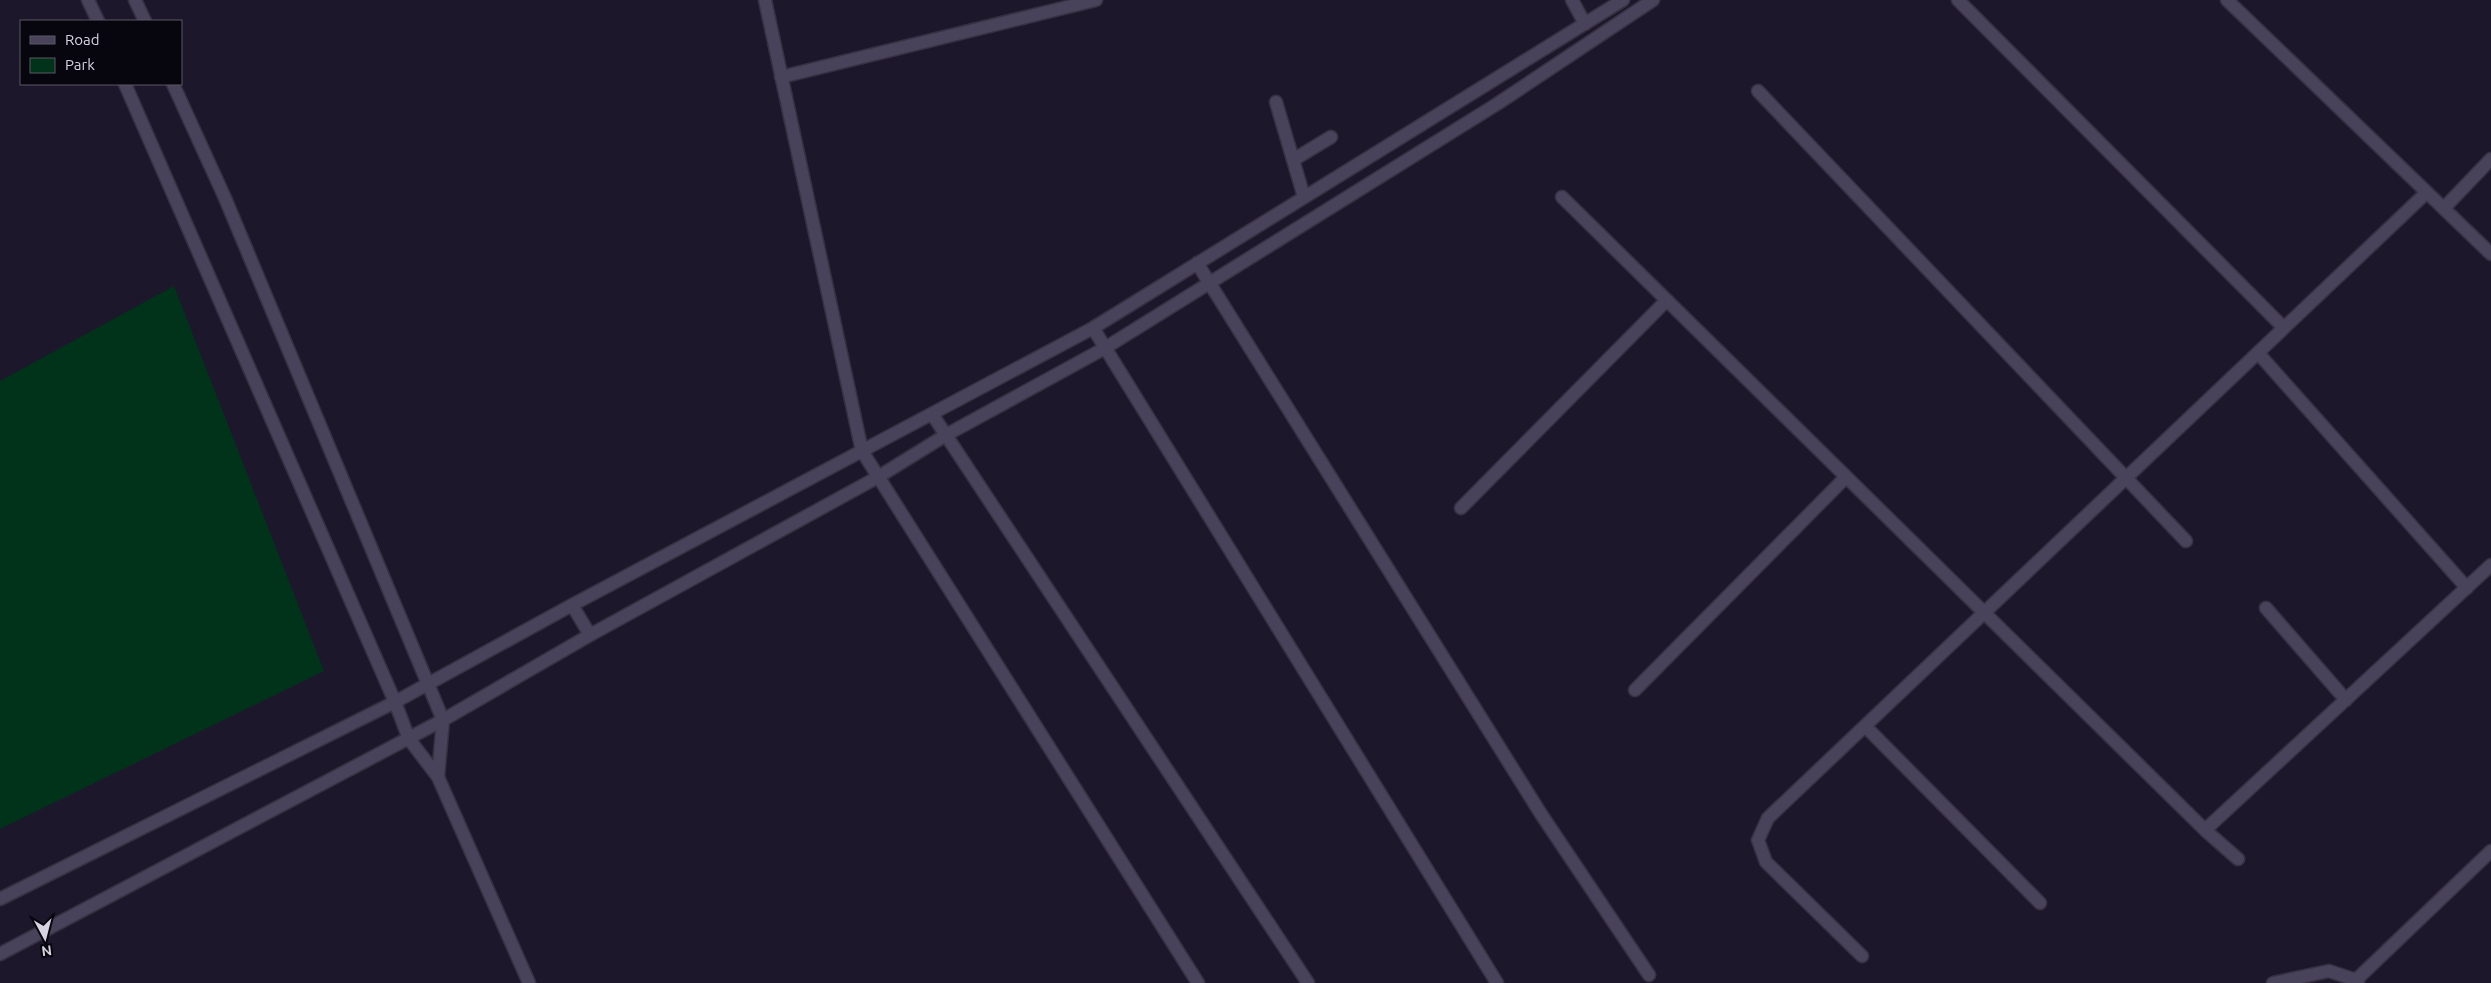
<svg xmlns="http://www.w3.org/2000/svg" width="2491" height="983" font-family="Ubuntu,sans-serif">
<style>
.green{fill:#01331b}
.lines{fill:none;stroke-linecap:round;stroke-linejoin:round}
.minor-casing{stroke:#363141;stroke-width:15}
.minor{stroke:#48425a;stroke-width:12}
</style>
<rect width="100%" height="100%" fill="#1d172c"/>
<!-- green -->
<path class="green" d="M 174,286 L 324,671 L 0,829 L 0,381 Z"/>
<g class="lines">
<defs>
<path id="minor" d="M 88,0 L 98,21
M 135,0 L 145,21
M 765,0 L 862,451 L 1198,983
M 1572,0 L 1585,24
M 1958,0 L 2284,328
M 2227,0 L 2491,254
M 781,77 L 1096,0
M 125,84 L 395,702 L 409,739 L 438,777 L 529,983
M 173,84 L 225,198 L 443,720 L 438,777
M 1758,91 L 2186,541
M 1276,102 L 1304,197
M 1293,160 L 1331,137
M 1562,197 L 2205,830 L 2238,859
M 2444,208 L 2491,159
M 1197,263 L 1541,814 L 1649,975
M 1093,328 L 1497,983
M 2258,353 L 2467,588
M 932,414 L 1308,983
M 1461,508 L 1666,301
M 572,605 L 590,635
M 2266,608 L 2346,700
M 1635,690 L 1846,477
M 1865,726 L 2040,903
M 2205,830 L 2491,565
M 0,899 L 395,702 L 572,605 L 1093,328 L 1623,0
M 0,954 L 443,720 L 590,635 L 878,477 L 946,435 L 1105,348 L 1497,104 L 1653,0
M 1862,956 L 1766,862 L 1758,840 L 1768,818 L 2425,194
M 2356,980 L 2491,851
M 2273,983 L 2329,971 L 2356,980 L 2358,983"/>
</defs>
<!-- minor casing -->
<use href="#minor" class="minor-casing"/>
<!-- minor -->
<use href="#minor" class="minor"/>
</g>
<!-- legend -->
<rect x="20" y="20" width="162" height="65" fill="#07050d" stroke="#5a5862"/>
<rect x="30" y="36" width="25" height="8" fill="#48425a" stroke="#5a5862"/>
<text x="65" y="45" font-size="15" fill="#d7d4e2">Road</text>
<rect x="30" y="58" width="25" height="15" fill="#01331b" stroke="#5a5862"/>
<text x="65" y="70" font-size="15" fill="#d7d4e2">Park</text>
<!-- north arrow -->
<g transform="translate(45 938) rotate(173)" stroke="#07050d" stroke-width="4" paint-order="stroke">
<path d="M0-4L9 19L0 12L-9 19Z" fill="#d7d4e2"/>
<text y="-8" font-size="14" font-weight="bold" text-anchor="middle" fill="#d7d4e2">N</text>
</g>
</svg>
